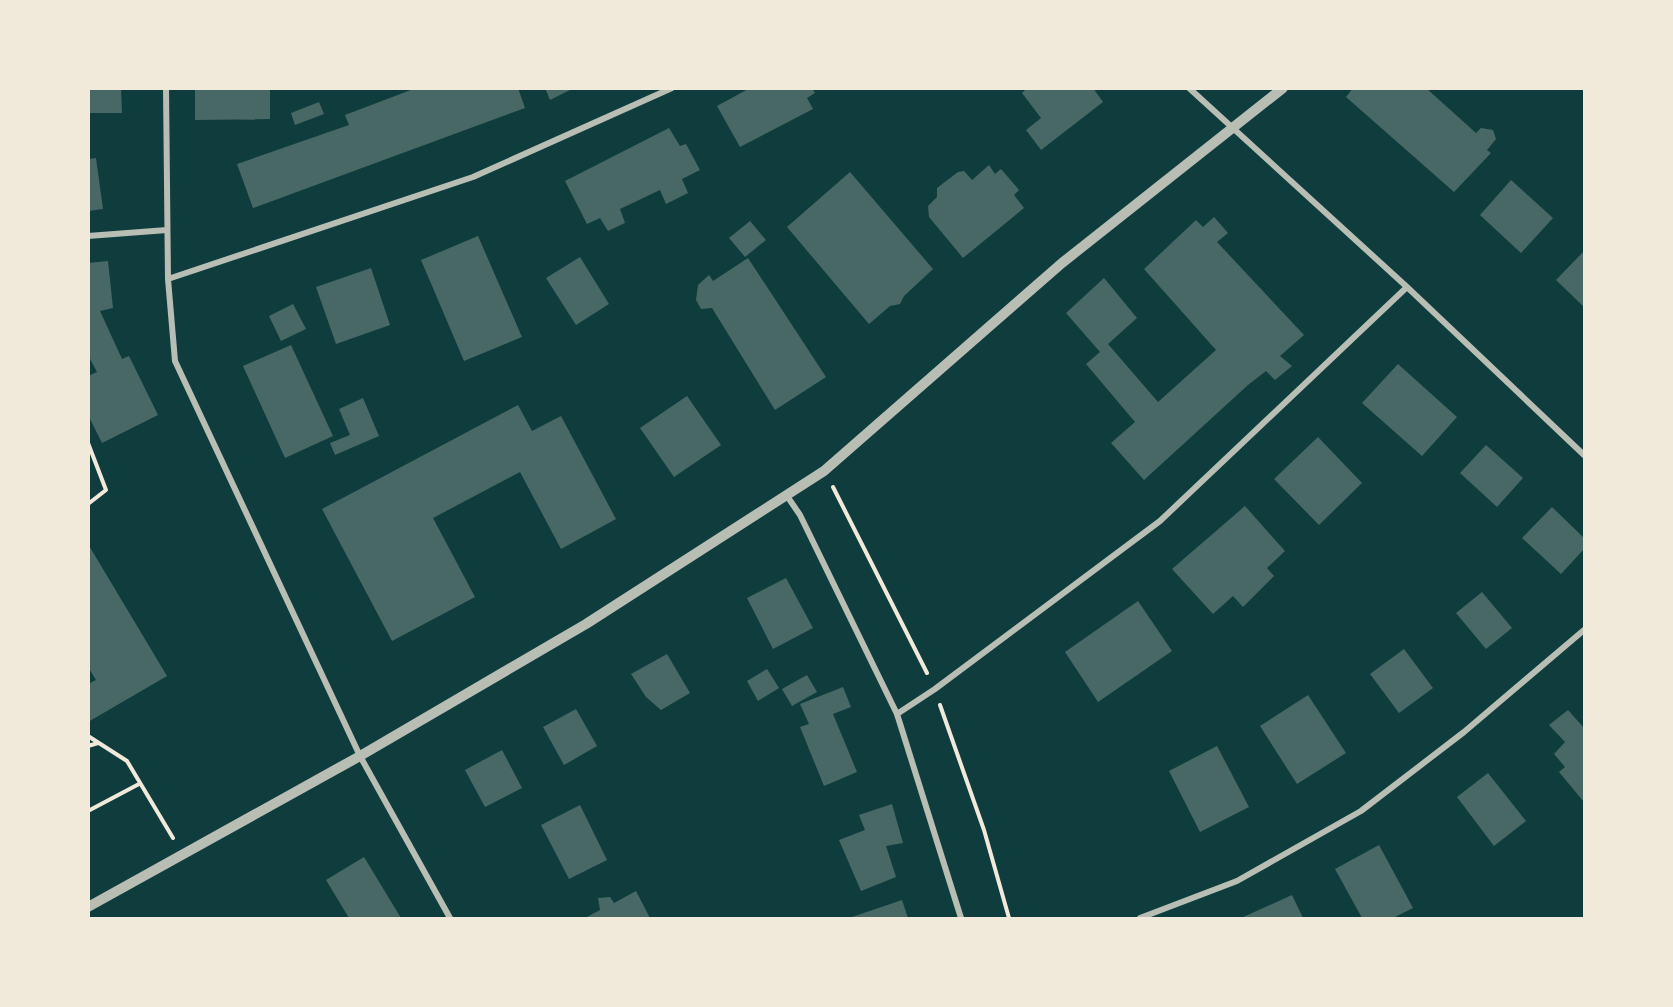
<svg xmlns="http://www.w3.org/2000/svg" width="1673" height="1007" font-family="'Sofia Sans Condensed',sans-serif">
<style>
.building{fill:#486865}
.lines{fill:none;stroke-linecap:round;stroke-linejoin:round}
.path{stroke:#f1e9da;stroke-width:4}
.minor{stroke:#b8beb3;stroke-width:6}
.tertiary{stroke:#b8beb3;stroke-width:10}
</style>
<rect width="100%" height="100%" fill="#0f3d3e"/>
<!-- building -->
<path class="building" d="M 88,88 L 121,88 L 122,113 L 88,113 Z
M 195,88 L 270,88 L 270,119 L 195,120 Z
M 416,88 L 518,88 L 525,108 L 253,208 L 237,164 L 349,125 L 345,115 Z
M 545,88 L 574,88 L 550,100 Z
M 750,88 L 812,88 L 815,93 L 807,98 L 813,109 L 740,147 L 717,106 Z
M 1027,88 L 1093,88 L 1103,102 L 1041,150 L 1026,130 L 1041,118 L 1022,93 Z
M 1353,88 L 1426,88 L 1476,133 L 1481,128 L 1493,130 L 1496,139 L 1487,150 L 1491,153 L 1454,192 L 1346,97 Z
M 319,102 L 324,114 L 295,125 L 291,113 Z
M 669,128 L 680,146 L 686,144 L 700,170 L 682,179 L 688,193 L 666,204 L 660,190 L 620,209 L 625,223 L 608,231 L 600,218 L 587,224 L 565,181 Z
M 96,158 L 103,209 L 88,211 L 88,159 Z
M 989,165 L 995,174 L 1001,169 L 1019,190 L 1014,195 L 1024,208 L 963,258 L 929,217 L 928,206 L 937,197 L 937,188 L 958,172 L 964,171 L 972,180 Z
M 850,172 L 933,269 L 904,296 L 900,304 L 890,306 L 869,324 L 787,227 Z
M 1511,180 L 1553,218 L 1521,253 L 1480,215 Z
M 1214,217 L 1228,233 L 1217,242 L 1304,335 L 1280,356 L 1292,366 L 1275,380 L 1266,371 L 1248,385 L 1144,480 L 1111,443 L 1135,422 L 1086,364 L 1100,352 L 1066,313 L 1104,278 L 1137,318 L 1108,344 L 1158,402 L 1216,350 L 1144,269 L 1196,220 L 1203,227 Z
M 750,221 L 766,240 L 745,257 L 729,238 Z
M 478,236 L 522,337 L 464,361 L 421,260 Z
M 1584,251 L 1584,307 L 1556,280 Z
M 580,257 L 609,304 L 576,325 L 546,278 Z
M 748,258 L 826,377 L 775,410 L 712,308 L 701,309 L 696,300 L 698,285 L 709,275 L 713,281 Z
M 108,261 L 113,308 L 100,311 L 122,359 L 129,356 L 158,415 L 102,443 L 88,415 L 88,376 L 97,372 L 88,355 L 88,263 Z
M 371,268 L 390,325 L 336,344 L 316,287 Z
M 293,304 L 306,329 L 281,341 L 269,316 Z
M 291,345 L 333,436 L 285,458 L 243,366 Z
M 1398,364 L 1457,417 L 1422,456 L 1362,403 Z
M 687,396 L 721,445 L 674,477 L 640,428 Z
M 363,398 L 379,436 L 335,455 L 330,443 L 350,435 L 339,409 Z
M 518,405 L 532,431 L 561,416 L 616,519 L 561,549 L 520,472 L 433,518 L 475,597 L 392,641 L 322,509 Z
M 1318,437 L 1362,483 L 1319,525 L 1274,479 Z
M 1486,445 L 1523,478 L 1497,507 L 1460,473 Z
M 1245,506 L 1285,551 L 1267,568 L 1274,576 L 1243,607 L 1233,596 L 1213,614 L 1172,569 Z
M 1552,507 L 1584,538 L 1584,549 L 1561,574 L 1522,538 Z
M 88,544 L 167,676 L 88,722 L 88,684 L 96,680 L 88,667 Z
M 786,578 L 813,628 L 773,649 L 747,598 Z
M 1482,592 L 1512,628 L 1486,649 L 1456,613 Z
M 1138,601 L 1172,651 L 1098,702 L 1065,652 Z
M 1404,649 L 1433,688 L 1399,713 L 1370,674 Z
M 667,654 L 690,693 L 661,710 L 646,697 L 631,674 Z
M 767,669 L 779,688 L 758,701 L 747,681 Z
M 807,675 L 817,692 L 792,706 L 782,689 Z
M 843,687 L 851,707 L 833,714 L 857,772 L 824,786 L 800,727 L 809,724 L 800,704 Z
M 1308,695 L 1346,753 L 1297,784 L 1260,726 Z
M 576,709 L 597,746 L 564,765 L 543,727 Z
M 1568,710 L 1584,728 L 1584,802 L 1559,772 L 1565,767 L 1554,754 L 1565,742 L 1549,725 Z
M 1217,746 L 1249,807 L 1200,832 L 1169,771 Z
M 502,750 L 522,788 L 485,807 L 465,770 Z
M 1488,773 L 1526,821 L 1494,846 L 1457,797 Z
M 892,804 L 903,843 L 886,846 L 896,877 L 861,891 L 839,840 L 865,830 L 859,815 Z
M 580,805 L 607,860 L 569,879 L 541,825 Z
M 1379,845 L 1413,908 L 1393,918 L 1362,918 L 1335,869 Z
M 364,857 L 401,918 L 349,918 L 326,880 Z
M 636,891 L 650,918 L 585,918 L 600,910 L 598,898 L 610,897 L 614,903 Z
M 1292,895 L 1303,918 L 1241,918 Z
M 902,900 L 908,918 L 849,918 Z"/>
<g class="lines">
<!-- path -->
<path class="path" d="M 88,443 L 106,490 L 88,504
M 833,487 L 927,673
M 940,705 L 984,830 L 1009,918
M 88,736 L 127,761 L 173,838
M 88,746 L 98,743
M 88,811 L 139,784"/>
<!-- minor -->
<path class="minor" d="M 166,88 L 168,279 L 175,361 L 360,756 L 450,918
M 1189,88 L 1407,287 L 1584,455
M 88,236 L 167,230
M 168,279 L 473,177 L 672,88
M 787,496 L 800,515 L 897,714 L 961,918
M 897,714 L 935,689 L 1160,521 L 1407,287
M 1140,918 L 1237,881 L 1361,811 L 1464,732 L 1584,630"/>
<!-- tertiary -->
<path class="tertiary" d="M 88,907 L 360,756 L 586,624 L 824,471 L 1062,263 L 1283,88"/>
</g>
<!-- border -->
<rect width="1673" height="1007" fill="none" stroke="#f1e9da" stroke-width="180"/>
</svg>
